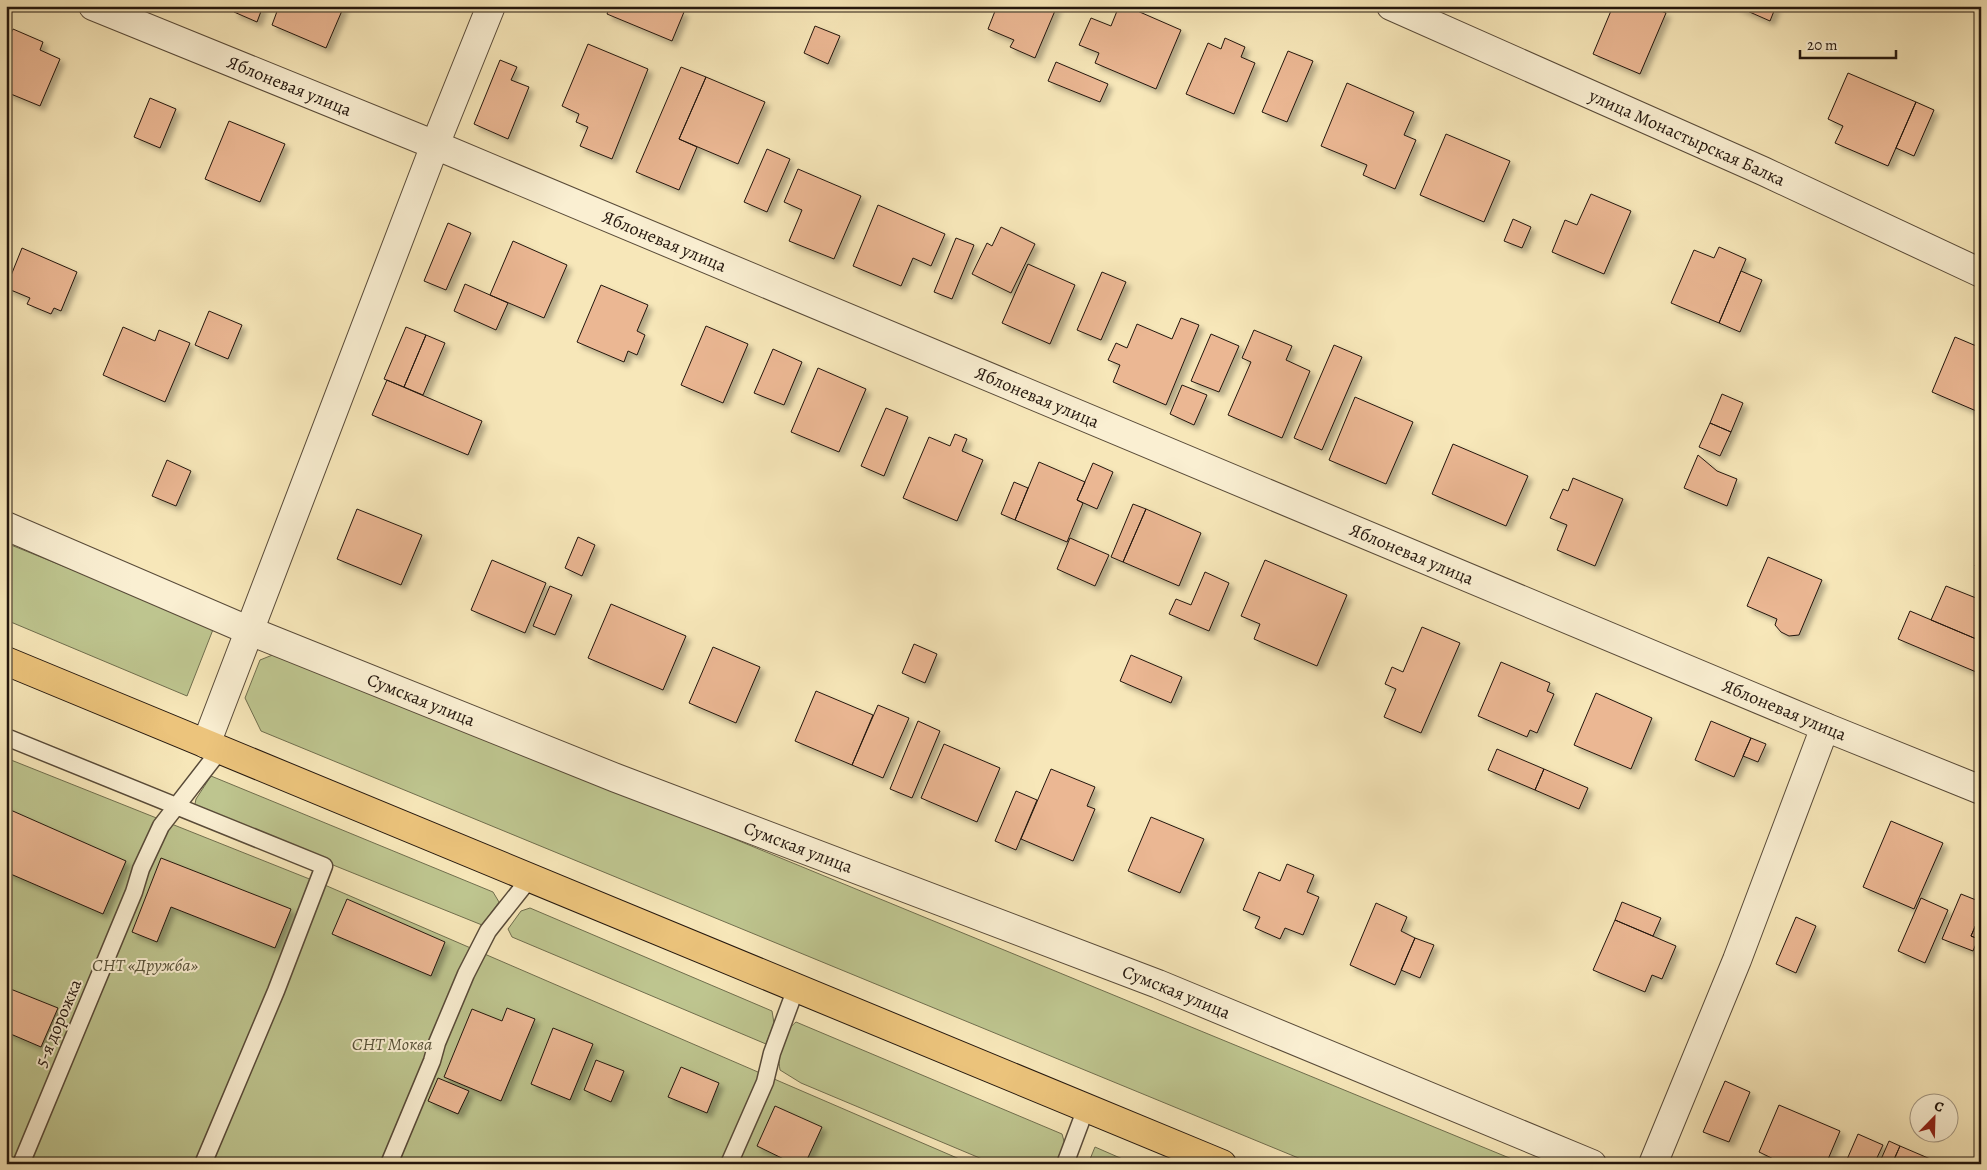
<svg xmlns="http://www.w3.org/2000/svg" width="1987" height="1170" font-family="Alegreya,serif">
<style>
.green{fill:#bec58f;stroke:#706e4e}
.building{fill:#ebb793;stroke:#23160d;filter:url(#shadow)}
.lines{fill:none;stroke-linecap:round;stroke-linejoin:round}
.lane-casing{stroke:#584a38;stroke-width:19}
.street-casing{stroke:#584a38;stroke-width:30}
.primary-casing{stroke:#23160d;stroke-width:30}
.lane{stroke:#faefd2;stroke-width:16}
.street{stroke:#faefd2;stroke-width:28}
.primary{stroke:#ecc47c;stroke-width:28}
.labels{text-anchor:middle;stroke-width:4;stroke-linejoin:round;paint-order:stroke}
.street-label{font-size:18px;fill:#23160d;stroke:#faefd2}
.park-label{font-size:18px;font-style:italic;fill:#59533a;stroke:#faefd2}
</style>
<defs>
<filter id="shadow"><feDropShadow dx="4.5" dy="4.5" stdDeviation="2.5" flood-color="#0004"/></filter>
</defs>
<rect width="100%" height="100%" fill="#f7e7b9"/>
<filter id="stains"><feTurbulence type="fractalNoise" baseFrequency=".004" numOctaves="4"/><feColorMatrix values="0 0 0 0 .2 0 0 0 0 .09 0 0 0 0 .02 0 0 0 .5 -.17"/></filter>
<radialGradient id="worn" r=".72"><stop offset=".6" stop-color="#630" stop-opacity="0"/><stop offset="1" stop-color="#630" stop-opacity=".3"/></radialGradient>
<!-- green -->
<path class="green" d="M 6,543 L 214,627 L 187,696 L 6,620 Z
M 280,652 L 1524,1164 L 1313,1164 L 261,731 L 245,698 L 260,660 Z
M 6,758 L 327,886 L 971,1164 L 6,1164 Z
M 211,776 L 493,892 L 499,902 L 482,925 L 194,809 L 196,799 Z
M 530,908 L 772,1011 L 774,1023 L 766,1044 L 512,937 L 508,929 L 521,911 Z
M 796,1022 L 1062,1134 L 1066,1148 L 1058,1164 L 994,1164 L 801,1083 L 780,1070 C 777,1053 782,1033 796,1022 Z
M 1095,1147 L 1134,1164 L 1088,1164 Z"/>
<!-- building -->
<path class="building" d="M 237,6 L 263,6 L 257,22 L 234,12 Z
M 279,6 L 344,6 L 326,48 L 272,25 Z
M 610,6 L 669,6 L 684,12 L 672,41 L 607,14 Z
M 997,6 L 1057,6 L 1035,58 L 1010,47 L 1014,40 L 988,29 Z
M 1119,6 L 1126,6 L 1181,30 L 1156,89 L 1095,63 L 1099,53 L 1079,45 L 1091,18 L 1111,26 Z
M 1613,6 L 1649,6 L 1666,13 L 1640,74 L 1593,54 Z
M 1736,6 L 1776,6 L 1770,21 Z
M 815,26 L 840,36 L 828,64 L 804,53 Z
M 13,29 L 43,42 L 40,50 L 60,59 L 40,106 L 6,92 L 6,36 L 9,37 Z
M 1225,38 L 1245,47 L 1241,57 L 1255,63 L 1234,114 L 1186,94 L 1208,43 L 1221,49 Z
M 588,44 L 648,69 L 612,159 L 580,146 L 588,127 L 576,122 L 579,114 L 562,106 Z
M 1288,51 L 1313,61 L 1287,122 L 1262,112 Z
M 500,60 L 517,67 L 511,80 L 529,87 L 508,139 L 474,124 Z
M 1056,62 L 1108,84 L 1100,102 L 1048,81 Z
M 681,67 L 706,77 L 679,139 L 697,147 L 679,190 L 636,172 Z
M 1848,73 L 1916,102 L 1888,166 L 1835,143 L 1843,126 L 1828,119 Z
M 706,77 L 765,102 L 738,164 L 679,139 Z
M 1347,83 L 1414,112 L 1404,135 L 1416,140 L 1395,189 L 1363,175 L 1367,165 L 1321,146 Z
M 150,98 L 176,109 L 160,148 L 134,137 Z
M 1916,102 L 1934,110 L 1914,156 L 1896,148 Z
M 229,121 L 285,144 L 260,202 L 205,179 Z
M 1446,134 L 1510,161 L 1484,222 L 1420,195 Z
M 767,149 L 790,159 L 767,212 L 744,202 Z
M 798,169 L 861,196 L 834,259 L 789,241 L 802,210 L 784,202 Z
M 1591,194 L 1631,211 L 1604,274 L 1552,252 L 1565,220 L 1577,225 Z
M 878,205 L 945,234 L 931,266 L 913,258 L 901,286 L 853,266 Z
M 1513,219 L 1531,227 L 1522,248 L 1504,241 Z
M 448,223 L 471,233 L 446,290 L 424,281 Z
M 1001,227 L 1035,244 L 1011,293 L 972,274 L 987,243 L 992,246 Z
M 956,238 L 974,245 L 952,299 L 934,292 Z
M 513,241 L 567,265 L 544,318 L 490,295 Z
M 1719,247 L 1746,259 L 1719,323 L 1671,303 L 1694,250 L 1714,258 Z
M 22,248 L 77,272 L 61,311 L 54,308 L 51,314 L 27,304 L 30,298 L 6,288 Z
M 1028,264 L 1075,285 L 1050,344 L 1002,323 Z
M 1741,271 L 1762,280 L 1740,332 L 1719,323 Z
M 1102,272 L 1126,282 L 1101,340 L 1077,330 Z
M 465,284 L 508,303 L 496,330 L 454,311 Z
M 601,285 L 648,305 L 637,331 L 645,335 L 637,355 L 628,351 L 624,362 L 577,342 Z
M 209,311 L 242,325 L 228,359 L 195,345 Z
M 1181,318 L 1199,325 L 1166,405 L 1113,382 L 1120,365 L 1108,360 L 1116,343 L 1127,348 L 1137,324 L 1172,339 Z
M 706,326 L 748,344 L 723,403 L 681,385 Z
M 123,327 L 155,341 L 159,330 L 190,343 L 165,402 L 103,375 Z
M 406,327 L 426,335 L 404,387 L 384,379 Z
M 1254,330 L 1292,346 L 1286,360 L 1310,371 L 1282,438 L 1228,415 L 1251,362 L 1242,358 Z
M 1211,334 L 1239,346 L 1219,392 L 1191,381 Z
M 426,335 L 445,343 L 423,395 L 404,387 Z
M 1955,337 L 1981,348 L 1981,413 L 1932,392 Z
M 1334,345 L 1362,357 L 1322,450 L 1294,438 Z
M 773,349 L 802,362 L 784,405 L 754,393 Z
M 818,368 L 866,389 L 839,452 L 791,432 Z
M 387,380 L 482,421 L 468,455 L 372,415 Z
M 1182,385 L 1207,395 L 1194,425 L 1170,414 Z
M 1722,394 L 1743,403 L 1731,432 L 1710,423 Z
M 1355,397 L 1413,422 L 1386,484 L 1329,460 Z
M 886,408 L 908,417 L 884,476 L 861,466 Z
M 1710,423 L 1731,432 L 1720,456 L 1699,447 Z
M 955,434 L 967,439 L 962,451 L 983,460 L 957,521 L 903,498 L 929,437 L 950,446 Z
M 1453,444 L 1528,476 L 1506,526 L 1432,494 Z
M 1698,455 L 1717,471 L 1737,479 L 1727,506 L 1684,488 Z
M 167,460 L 191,471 L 176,506 L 152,496 Z
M 1039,462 L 1085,482 L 1077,500 L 1083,503 L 1067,542 L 1015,520 Z
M 1093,463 L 1113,472 L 1097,509 L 1077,500 Z
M 1573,478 L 1623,499 L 1595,566 L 1557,550 L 1567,525 L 1550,518 L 1563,489 L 1568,491 Z
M 1014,482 L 1028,488 L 1015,520 L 1001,514 Z
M 1133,504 L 1146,509 L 1123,562 L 1111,557 Z
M 357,509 L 422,535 L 401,585 L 337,559 Z
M 1146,509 L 1201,533 L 1179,586 L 1123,562 Z
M 578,537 L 595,545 L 582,576 L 565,568 Z
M 1070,538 L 1109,555 L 1095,586 L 1057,569 Z
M 1981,554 L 1981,568 L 1975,566 Z
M 1768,557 L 1822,580 L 1799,635 L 1789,636 L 1781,632 L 1775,625 L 1777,619 L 1747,606 Z
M 492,560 L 546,583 L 525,633 L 471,610 Z
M 1265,560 L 1347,595 L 1317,666 L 1254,639 L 1260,624 L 1241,616 Z
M 1205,572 L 1229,583 L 1209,631 L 1169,614 L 1176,599 L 1191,605 Z
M 550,586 L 572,595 L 555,635 L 533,626 Z
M 1946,586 L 1981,600 L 1981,641 L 1931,620 Z
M 611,604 L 686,636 L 663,690 L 588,658 Z
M 1910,611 L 1981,641 L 1981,674 L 1898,639 Z
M 1422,627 L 1460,643 L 1421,733 L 1384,717 L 1396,689 L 1385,684 L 1392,667 L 1403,672 Z
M 914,644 L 937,654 L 925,683 L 902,673 Z
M 713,647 L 760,667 L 736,723 L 689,703 Z
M 1131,655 L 1182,677 L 1171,703 L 1120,681 Z
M 1501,662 L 1550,683 L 1547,691 L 1554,694 L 1537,733 L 1530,730 L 1527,737 L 1478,716 Z
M 816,691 L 873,715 L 852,765 L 795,741 Z
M 1596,693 L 1652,718 L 1631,769 L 1574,745 Z
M 878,705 L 909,718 L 883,778 L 852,765 Z
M 918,721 L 940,731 L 912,798 L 890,789 Z
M 1711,721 L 1751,738 L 1734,777 L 1695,760 Z
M 1751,738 L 1766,744 L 1758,762 L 1743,756 Z
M 944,744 L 1000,768 L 977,822 L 921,798 Z
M 1497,749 L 1544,769 L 1535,790 L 1488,770 Z
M 1051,769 L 1095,787 L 1087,806 L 1095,809 L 1073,861 L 1021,839 Z
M 1544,769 L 1588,788 L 1579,809 L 1535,790 Z
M 1016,791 L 1037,800 L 1016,850 L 995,841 Z
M 6,808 L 126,861 L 103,914 L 6,872 Z
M 1151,817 L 1204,839 L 1180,893 L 1128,871 Z
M 1891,821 L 1943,843 L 1914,909 L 1863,887 Z
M 161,858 L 291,909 L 275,948 L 171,907 L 157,942 L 132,932 Z
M 1287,864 L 1314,875 L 1307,892 L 1319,897 L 1303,935 L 1285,928 L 1280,939 L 1255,928 L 1260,917 L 1243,910 L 1259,872 L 1280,881 Z
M 1961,894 L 1981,902 L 1981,913 L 1971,936 L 1978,939 L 1973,951 L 1942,939 Z
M 1921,898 L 1948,910 L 1925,963 L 1898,951 Z
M 347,899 L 445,942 L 431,976 L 332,934 Z
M 1622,902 L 1661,918 L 1653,936 L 1615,920 Z
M 1376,903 L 1407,917 L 1401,931 L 1415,938 L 1395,985 L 1350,965 Z
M 1981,913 L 1981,940 L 1971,936 Z
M 1796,917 L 1816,926 L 1796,973 L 1776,964 Z
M 1615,920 L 1676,946 L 1662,979 L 1652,975 L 1645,992 L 1593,970 Z
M 1415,938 L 1434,945 L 1420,978 L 1401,970 Z
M 8,988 L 58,1008 L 41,1047 L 6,1032 L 6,992 Z
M 507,1008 L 535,1019 L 501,1101 L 444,1077 L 472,1009 L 502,1021 Z
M 553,1028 L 593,1044 L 570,1100 L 531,1084 Z
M 596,1060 L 624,1071 L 611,1102 L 584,1090 Z
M 681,1067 L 719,1083 L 707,1113 L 668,1097 Z
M 438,1078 L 469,1091 L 458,1114 L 428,1101 Z
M 1725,1081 L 1750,1092 L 1729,1142 L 1703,1132 Z
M 1779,1105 L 1840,1131 L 1826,1164 L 1784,1164 L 1759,1152 Z
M 775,1106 L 822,1127 L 805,1164 L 794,1164 L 757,1146 Z
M 1858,1134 L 1883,1145 L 1874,1164 L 1845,1164 Z
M 1889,1141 L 1900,1146 L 1892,1164 L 1879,1164 Z
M 1900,1146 L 1942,1164 L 1892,1164 Z"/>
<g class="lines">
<defs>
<path id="lane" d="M 6,737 L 324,866 L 276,991 L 203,1164
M 21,1164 L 134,892 L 141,869 L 161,826 L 220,750
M 389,1164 L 432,1061 L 437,1043 L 466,974 L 488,931 L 530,878
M 729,1164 L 765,1082 L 772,1053 L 796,988
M 1065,1164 L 1086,1108"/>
<g id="street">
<path id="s1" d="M 93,6 L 435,145 L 1825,727 L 1981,790"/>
<path id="s2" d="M 1391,6 L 1763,171 L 1981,273"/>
<path id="s3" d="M 6,526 L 250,631 L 616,778 L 1158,984 L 1592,1164"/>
<path d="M 206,744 L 435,145 L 491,6"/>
<path d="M 1653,1164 L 1737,960 L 1825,727"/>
</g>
<path id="primary" d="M 6,661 L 1222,1164"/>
</defs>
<!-- lane casing -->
<use href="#lane" class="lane-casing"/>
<!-- street casing -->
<use href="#street" class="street-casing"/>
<!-- primary casing -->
<use href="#primary" class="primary-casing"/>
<!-- lane -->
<use href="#lane" class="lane"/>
<!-- street -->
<use href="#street" class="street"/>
<!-- primary -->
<use href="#primary" class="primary"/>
</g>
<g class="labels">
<!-- street labels -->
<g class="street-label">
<text dy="6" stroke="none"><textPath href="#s1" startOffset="212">Яблоневая улица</textPath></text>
<text dy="6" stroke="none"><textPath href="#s2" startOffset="324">улица Монастырская Балка</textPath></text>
<text dy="6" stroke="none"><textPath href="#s1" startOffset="618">Яблоневая улица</textPath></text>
<text dy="6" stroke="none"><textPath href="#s1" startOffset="1022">Яблоневая улица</textPath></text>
<text dy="6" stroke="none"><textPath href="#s1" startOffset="1428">Яблоневая улица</textPath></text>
<text dy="6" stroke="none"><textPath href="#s3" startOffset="450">Сумская улица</textPath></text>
<text dy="6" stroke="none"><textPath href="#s1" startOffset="1832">Яблоневая улица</textPath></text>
<text dy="6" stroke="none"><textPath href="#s3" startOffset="855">Сумская улица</textPath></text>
<text dy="6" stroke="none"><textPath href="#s3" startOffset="1260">Сумская улица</textPath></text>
<text transform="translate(58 1023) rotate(-67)" y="6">5-я дорожка</text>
</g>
<!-- park labels -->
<g class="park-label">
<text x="145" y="971">СНТ «Дружба»</text>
<text x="392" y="1050">СНТ Моква</text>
</g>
</g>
<!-- margin -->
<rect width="1987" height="1170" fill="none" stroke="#f7e7b9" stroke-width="25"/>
<rect x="8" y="8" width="1972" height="1155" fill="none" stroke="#23160d" stroke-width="2.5"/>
<rect x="12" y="12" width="1962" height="1145" fill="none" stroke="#23160d"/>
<!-- north arrow -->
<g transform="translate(1934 1118) rotate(23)"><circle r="24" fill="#faefd2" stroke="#a49883"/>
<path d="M0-4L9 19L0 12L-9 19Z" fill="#8f2418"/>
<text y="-8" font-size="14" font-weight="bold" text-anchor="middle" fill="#23160d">С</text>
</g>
<!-- scale -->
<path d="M1800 50v8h96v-8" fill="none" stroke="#23160d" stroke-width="2.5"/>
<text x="1807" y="50" font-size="15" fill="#23160d" stroke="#faefd2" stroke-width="4" paint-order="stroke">20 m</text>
<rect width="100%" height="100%" filter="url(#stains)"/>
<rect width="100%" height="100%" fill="url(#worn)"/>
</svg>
